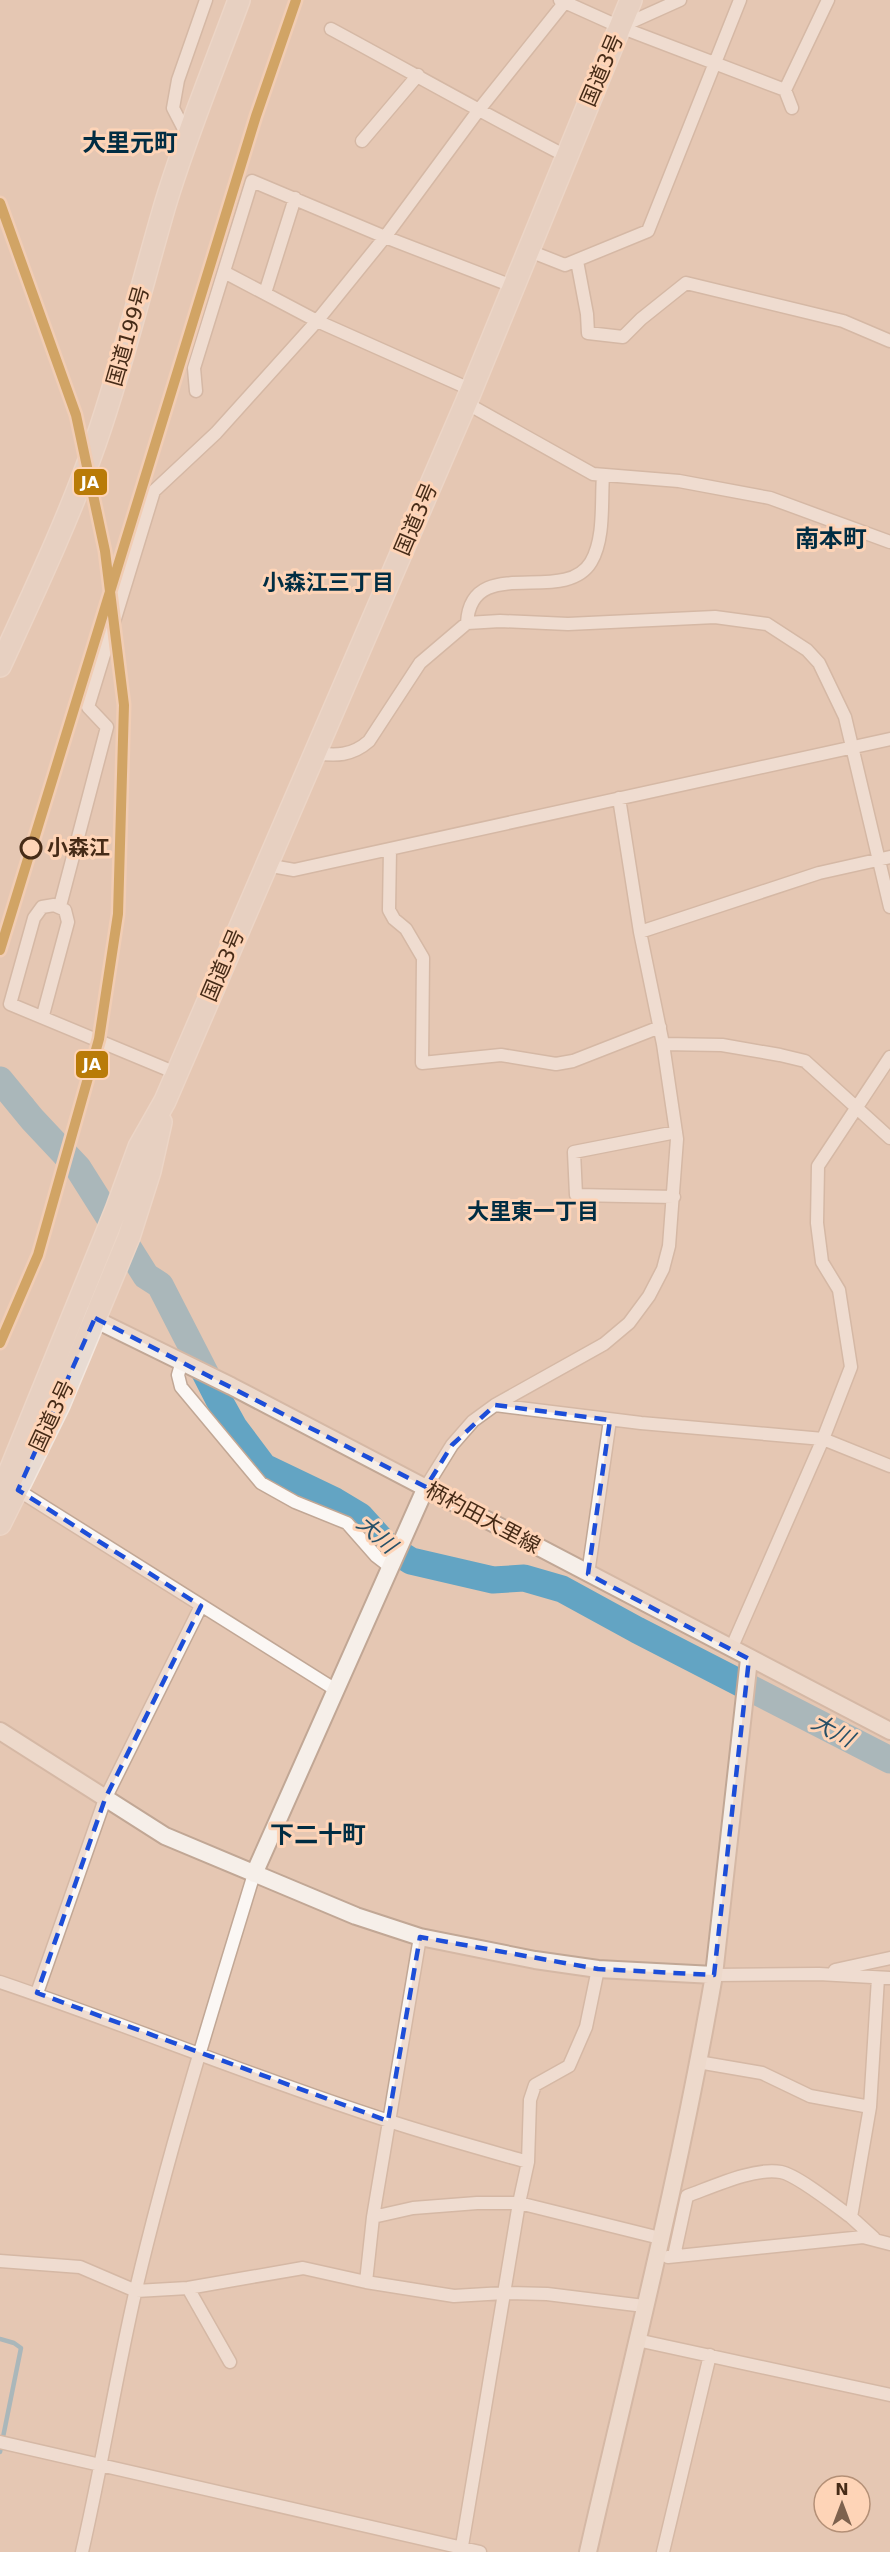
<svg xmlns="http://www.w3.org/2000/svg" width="890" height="2552" font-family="'DejaVu Sans','Noto Sans JP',sans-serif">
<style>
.water{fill:#63a4c3}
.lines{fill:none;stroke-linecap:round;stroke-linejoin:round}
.stream{stroke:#63a4c3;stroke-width:4.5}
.river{stroke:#63a4c3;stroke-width:27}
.street-casing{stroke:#c1a795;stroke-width:15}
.secondary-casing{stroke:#c1a795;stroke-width:20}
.highway-casing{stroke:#f3e6dd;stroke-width:24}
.street{stroke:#fbf7f4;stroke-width:12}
.secondary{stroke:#f6efe9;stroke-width:16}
.highway{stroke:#e8dbd2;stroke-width:21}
.rail-1-casing{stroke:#fed4b7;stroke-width:15}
.rail-1{stroke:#b97b08;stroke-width:10}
.marked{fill:none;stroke:#1d4ed8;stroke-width:4.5;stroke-dasharray:12 8;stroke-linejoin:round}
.stop-dot{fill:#fed4b7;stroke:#462b17;stroke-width:3}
.labels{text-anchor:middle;stroke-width:6;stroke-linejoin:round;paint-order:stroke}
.street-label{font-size:21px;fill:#462b17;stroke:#fed4b7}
.stop-label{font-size:21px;font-weight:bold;fill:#462b17;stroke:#fed4b7;text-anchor:start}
.neighbourhood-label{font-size:22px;font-weight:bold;fill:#012d43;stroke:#fed4b7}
.water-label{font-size:22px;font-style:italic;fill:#275067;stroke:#fed4b7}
.quarter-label{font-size:24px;font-weight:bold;fill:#012d43;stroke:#fed4b7}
.line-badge{stroke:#fed4b7;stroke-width:2}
.badge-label{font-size:16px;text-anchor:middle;font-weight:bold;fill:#fff}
</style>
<rect width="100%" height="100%" fill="#e5c7b3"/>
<!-- water -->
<path class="water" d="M 0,1068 L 34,1100 L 0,1080 Z"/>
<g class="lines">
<!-- stream -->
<path class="stream" d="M 0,2339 L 14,2343 L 21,2348 L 0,2452"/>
<!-- river -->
<path class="river" d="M 0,1080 L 32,1119 L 78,1168 L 146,1276 L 160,1285 L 219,1400 L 234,1427 L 264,1467 L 335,1501 L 360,1516 L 387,1546 L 411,1561 L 493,1580 L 524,1578 L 562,1589 L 637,1630 L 890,1760"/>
<defs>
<path id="street" d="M 560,0 L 620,27 L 785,90
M 620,27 L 680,0
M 331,29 C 409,71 486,115 566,156
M 792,108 L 785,90 L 828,0
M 187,135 L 173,108 L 178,80 L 206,0
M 362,141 L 418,75
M 527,250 L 565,265 L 648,231 L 740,0
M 577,261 L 587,314 L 588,333 L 623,337 L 641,319 L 686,283 L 843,321 L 890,341
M 224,272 L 317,321 L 472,390
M 265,293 L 295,198
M 196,391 L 194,368 L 252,181 L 385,237 L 512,286
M 466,403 L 593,474 L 679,481 L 770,498 L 890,542
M 467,623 C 471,552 564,607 591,562 C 605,538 601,502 603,475
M 314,753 C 336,756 352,756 369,741 L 420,663 L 467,623 L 500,621 L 568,624 L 715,617 L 767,624 L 807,650 L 819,663 L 845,717 L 890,907
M 390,849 L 389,910 L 394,919 L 406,929 L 423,958 L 422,1063 L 501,1055 L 556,1064 L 573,1061 L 660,1027
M 266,865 L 294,870 L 890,739
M 60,906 L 107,727 L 88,707 L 154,491 L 216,433 L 317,321 L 385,237 L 478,111 L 565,2
M 640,932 L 819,873 L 890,857
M 43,1015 L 68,922 L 65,910 L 54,905 L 42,907 L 34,918 L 10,1004 L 176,1073
M 663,1044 L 722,1045 L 780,1055 L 805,1061 L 890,1138
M 674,1197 L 576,1195 L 574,1152 L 676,1132
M 182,1361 L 178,1375 L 181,1387 L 261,1483 L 295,1502 L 347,1523 L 376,1556 L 389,1566
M 495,1405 L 641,1423 L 823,1439 L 890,1466
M 13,1487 L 336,1690
M 426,1487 L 452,1445 L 473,1421 L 495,1405 L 604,1344 L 629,1323 L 649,1296 L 663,1269 L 669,1246 L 677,1139 L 663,1044 L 640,932 L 619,798
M 588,1574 L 610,1420
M 731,1649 L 823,1439 L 851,1367 L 839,1290 L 822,1262 L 817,1223 L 818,1166 L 890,1057
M 835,1970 L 890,1958
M 714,1975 L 819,1974 L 890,1978
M 0,1982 C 130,2026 258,2079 389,2121 C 435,2136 482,2149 528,2162
M 37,1993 L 105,1799 L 201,1606
M 698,2062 L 762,2073 L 810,2096 L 870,2107 L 878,1978
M 870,2107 L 851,2217 L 874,2238
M 373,2217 L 413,2208 L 477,2203 L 519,2203 L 660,2238
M 674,2256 L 687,2196 C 712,2187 754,2167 781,2172 C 797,2175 836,2206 851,2217
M 668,2257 L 863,2237 L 890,2244
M 0,2261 L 80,2267 L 136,2291 L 188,2288 L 303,2268 L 366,2282 L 454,2296 L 504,2293 L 547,2294 L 644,2306
M 366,2282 L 373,2217 L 420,1937
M 188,2288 L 230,2362
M 637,2340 L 890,2395
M 0,2442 L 480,2552
M 82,2552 C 102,2465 116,2376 136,2289 C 169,2149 212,2011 254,1874
M 461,2552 L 519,2203 L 528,2162 L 530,2100 L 535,2085 L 569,2066 L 586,2027 L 598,1969
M 663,2552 L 710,2355"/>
<path id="secondary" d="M 74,1309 L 231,1386 L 890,1731
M 0,1731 L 165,1836 L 356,1916 L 420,1937 L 535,1960 L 598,1969 L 714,1975
M 254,1874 L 426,1487
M 588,2552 C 632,2360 681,2169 714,1975 L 749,1659"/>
<path id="highway" d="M 0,666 C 34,592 69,518 96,441 C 123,363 142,284 165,205 C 186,135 214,68 239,0
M 0,1495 L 116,1210 L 139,1147 L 165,1101 L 466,403 L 631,0
M 0,1524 L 59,1405 L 129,1237 L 150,1171 L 161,1122"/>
</defs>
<!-- street casing -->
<use href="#street" class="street-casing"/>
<!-- secondary casing -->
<use href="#secondary" class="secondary-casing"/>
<!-- highway casing -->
<use href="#highway" class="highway-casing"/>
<!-- street -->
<use href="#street" class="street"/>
<!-- secondary -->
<use href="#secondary" class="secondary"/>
<!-- highway -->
<use href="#highway" class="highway"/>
<defs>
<path id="rail-1" d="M 0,203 L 76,415 L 105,551 L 124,705 L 118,914 L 99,1039 L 38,1255 L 0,1343
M 0,950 L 256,116 L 296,0"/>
</defs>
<!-- rail-1 casing -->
<use href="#rail-1" class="rail-1-casing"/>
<!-- rail-1 -->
<use href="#rail-1" class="rail-1"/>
</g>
<!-- marked area -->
<path d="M0 0H890V2552H0ZM 95,1318 L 426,1487 L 452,1445 L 495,1405 L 610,1420 L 588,1574 L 749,1659 L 714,1975 L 598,1969 L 420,1937 L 388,2121 L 37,1993 L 105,1799 L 201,1606 L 18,1490 Z" fill="#e5c7b3" fill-opacity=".55" fill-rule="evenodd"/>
<path class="marked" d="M 95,1318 L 426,1487 L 452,1445 L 495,1405 L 610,1420 L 588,1574 L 749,1659 L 714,1975 L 598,1969 L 420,1937 L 388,2121 L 37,1993 L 105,1799 L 201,1606 L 18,1490 Z"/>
<!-- markers -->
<circle class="stop-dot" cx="31" cy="848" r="10"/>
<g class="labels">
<!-- street labels -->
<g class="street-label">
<text transform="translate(602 70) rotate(-67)" y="7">国道3号</text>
<text transform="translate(128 336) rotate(-74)" y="7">国道199号</text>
<text transform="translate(416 519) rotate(-67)" y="7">国道3号</text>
<text transform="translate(223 965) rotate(-67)" y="7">国道3号</text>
<text transform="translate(52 1416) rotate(-65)" y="7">国道3号</text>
<text transform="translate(483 1518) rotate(28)" y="7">柄杓田大里線</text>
</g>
<!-- stop labels -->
<g class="stop-label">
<text x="47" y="855">小森江</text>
</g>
<!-- neighbourhood labels -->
<g class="neighbourhood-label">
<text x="328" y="590">小森江三丁目</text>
<text x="533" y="1219">大里東一丁目</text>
</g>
<!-- water labels -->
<g class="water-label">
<text transform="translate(377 1534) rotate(41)" y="8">大川</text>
<text transform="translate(833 1730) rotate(28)" y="8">大川</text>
</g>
<!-- quarter labels -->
<g class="quarter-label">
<text x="130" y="151">大里元町</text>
<text x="831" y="547">南本町</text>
<text x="318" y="1843">下二十町</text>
</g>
</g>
<g class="line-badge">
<rect x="73" y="468" width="35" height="28" rx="6" fill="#b97b08"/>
<rect x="75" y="1050" width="34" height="29" rx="6" fill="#b97b08"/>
</g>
<g class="badge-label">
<text x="90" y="488">JA</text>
<text x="92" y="1070">JA</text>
</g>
<!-- north arrow -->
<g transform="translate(842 2504)"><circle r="28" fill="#fed4b7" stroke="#b49077" stroke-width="1.5"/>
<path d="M0-4.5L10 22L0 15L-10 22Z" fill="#7e624e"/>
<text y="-9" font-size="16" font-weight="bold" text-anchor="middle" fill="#462b17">N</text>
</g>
</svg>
